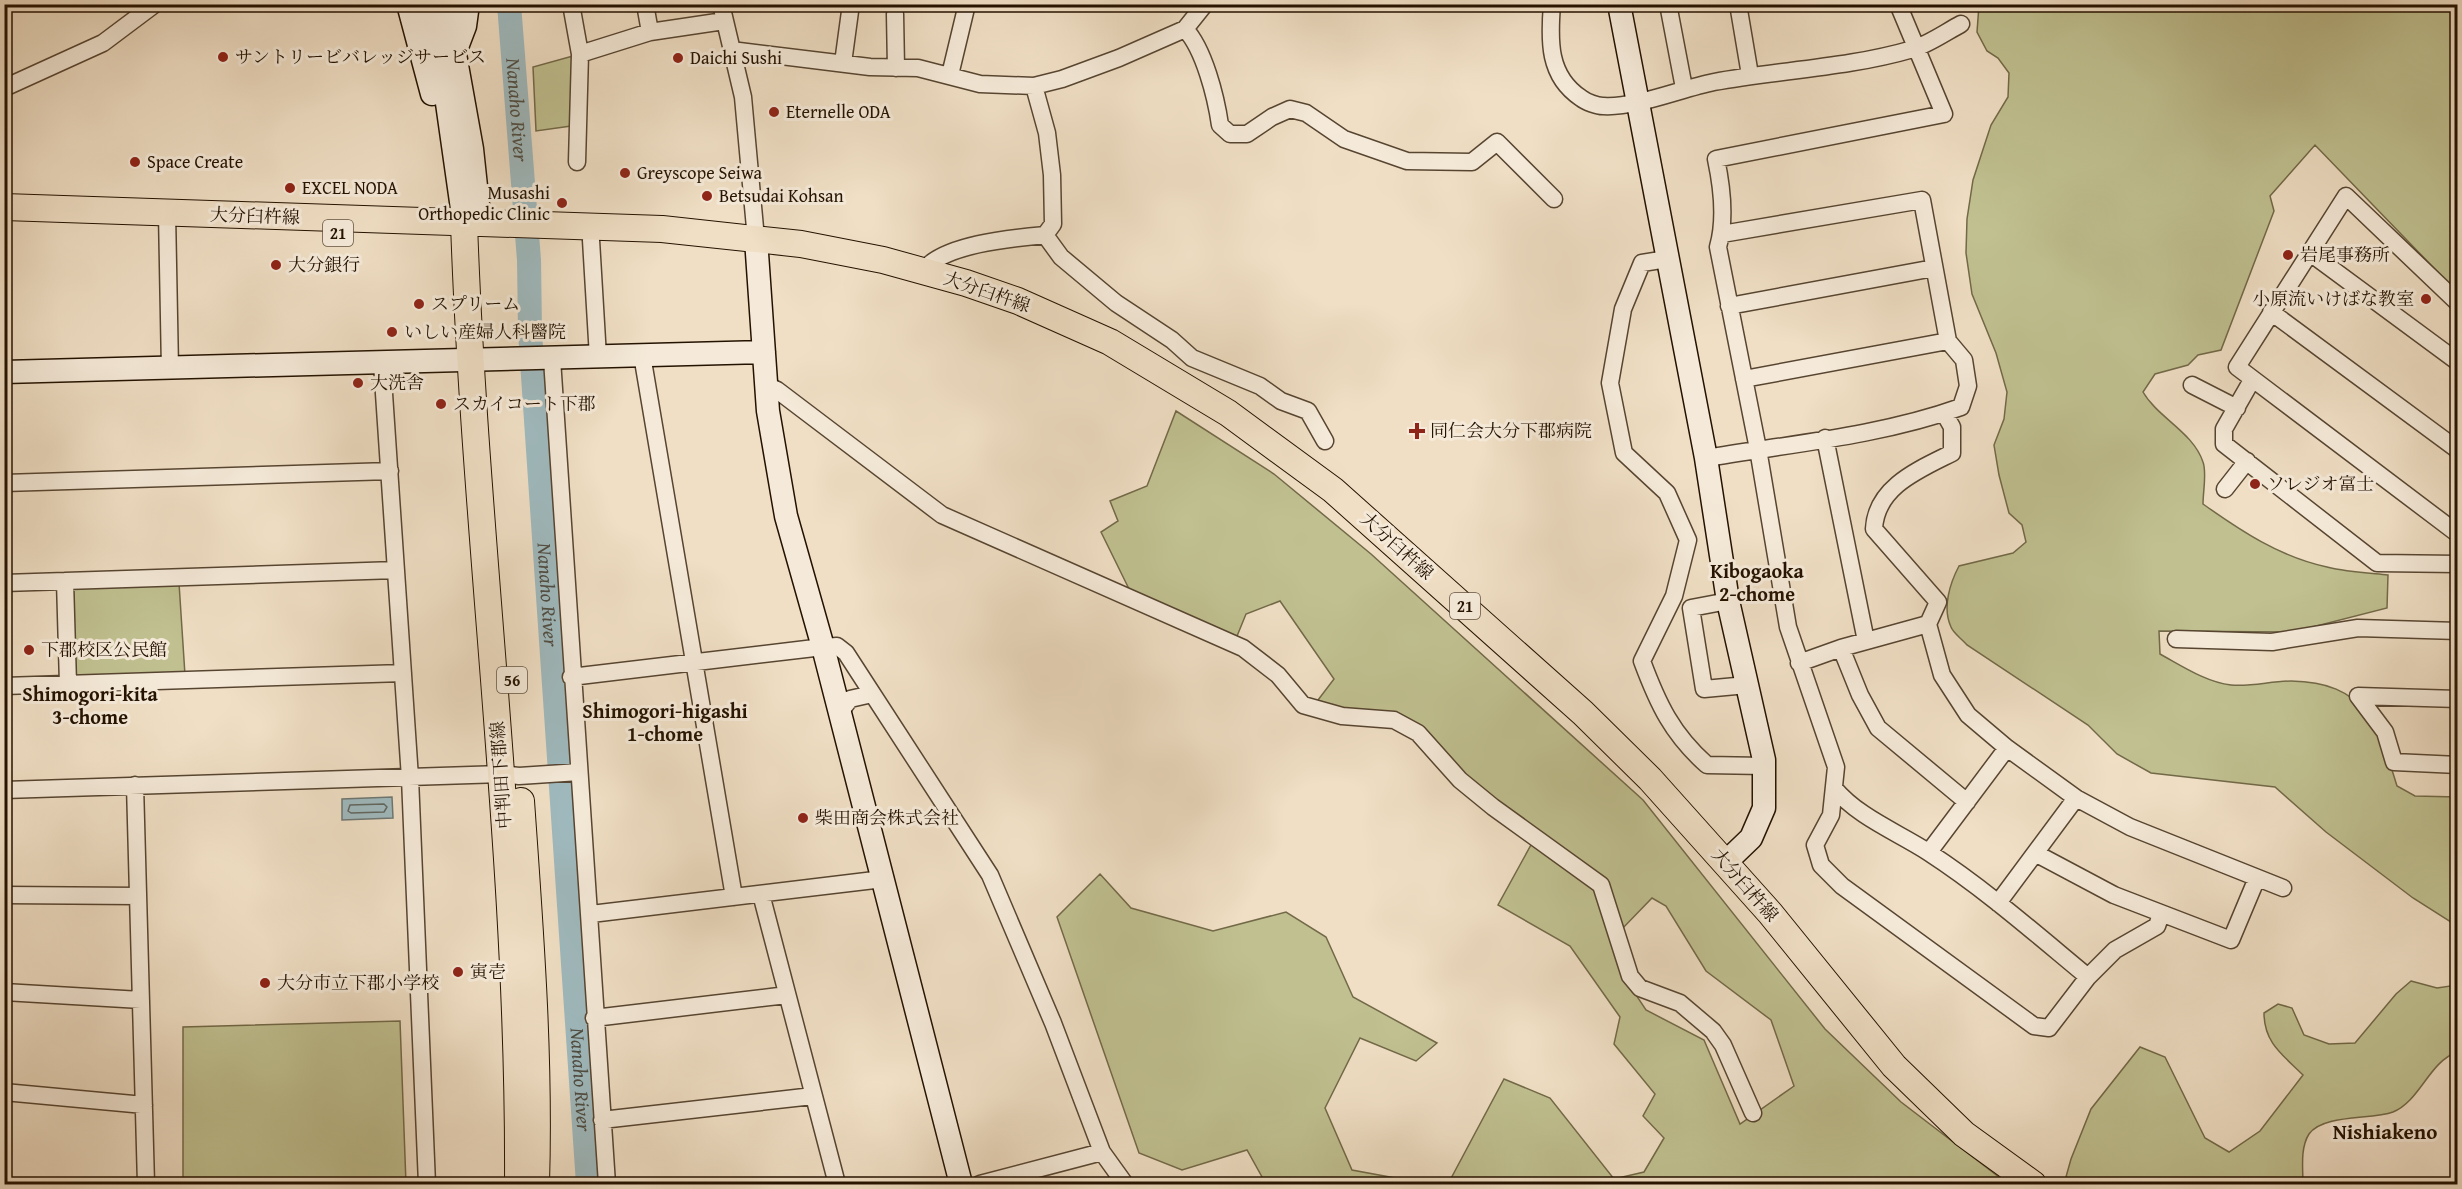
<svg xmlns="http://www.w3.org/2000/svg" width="2462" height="1189" font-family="'Gentium Book Plus','Noto Serif JP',serif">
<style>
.green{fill:#c0c090;stroke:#726948;stroke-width:1.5}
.water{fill:#9fbabf;stroke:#6e7773;stroke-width:1.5}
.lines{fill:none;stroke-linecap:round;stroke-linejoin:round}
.shore{stroke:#626660;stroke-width:1.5}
.river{stroke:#9fbabf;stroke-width:24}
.street-casing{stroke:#574531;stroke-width:19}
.secondary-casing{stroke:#241200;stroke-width:25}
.primary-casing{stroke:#241200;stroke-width:28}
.street{stroke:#f5ead9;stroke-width:16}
.secondary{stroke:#f5ead9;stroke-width:22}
.primary{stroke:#f0dfc5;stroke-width:26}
.poi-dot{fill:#8f2418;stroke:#f5ead9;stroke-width:2}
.labels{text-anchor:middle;stroke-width:6;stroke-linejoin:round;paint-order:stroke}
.shield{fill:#f5ead9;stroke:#635341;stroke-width:1.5}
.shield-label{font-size:16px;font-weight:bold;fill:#241200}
.poi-label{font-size:18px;fill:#241200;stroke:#f5ead9;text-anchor:start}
.street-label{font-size:18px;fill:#241200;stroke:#f5ead9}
.water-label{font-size:20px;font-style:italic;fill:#4f4d43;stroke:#f5ead9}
.neighbourhood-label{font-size:20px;font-weight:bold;fill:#241200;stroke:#f5ead9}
.quarter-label{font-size:21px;font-weight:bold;fill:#241200;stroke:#f5ead9}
</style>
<rect width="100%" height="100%" fill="#f0dfc5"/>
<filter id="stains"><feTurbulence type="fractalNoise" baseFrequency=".00333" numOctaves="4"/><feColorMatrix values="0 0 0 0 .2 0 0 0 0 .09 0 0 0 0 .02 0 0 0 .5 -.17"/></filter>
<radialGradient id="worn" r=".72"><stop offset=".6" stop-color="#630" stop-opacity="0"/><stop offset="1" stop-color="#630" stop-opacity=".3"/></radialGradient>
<!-- green -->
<path class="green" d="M 1979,5 L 2445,5 L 2458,23 L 2457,292 L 2315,145 L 2270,196 L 2274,211 L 2221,350 L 2198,355 L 2188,365 L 2155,374 L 2143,392 C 2158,418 2193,432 2203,462 C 2207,473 2203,491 2203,504 C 2241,531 2280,557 2327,567 C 2347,572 2368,573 2388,575 L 2387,608 L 2293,632 L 2159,631 L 2160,654 C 2182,666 2206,682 2231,685 C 2251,687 2271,681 2291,681 C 2365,682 2378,724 2397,786 L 2415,796 L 2457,797 L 2457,926 L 2413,898 L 2326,832 L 2275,787 L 2151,773 L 2117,754 L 2088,725 L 1967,645 C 1962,639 1953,633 1951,627 C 1942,608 1950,583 1959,566 L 2013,553 L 2026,542 L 2022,525 L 2009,513 L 1999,475 L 1994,445 L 2004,419 L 2007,392 L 1996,353 L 1972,294 L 1966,253 L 1967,219 L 1973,180 L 1991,125 L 2008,97 L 2009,73 L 1998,58 L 1987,51 L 1977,32 Z
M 580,54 L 578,125 L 536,131 L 533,67 Z
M 1176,411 L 1274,474 L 1371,554 L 1643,800 L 1825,1029 L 1901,1102 L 2008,1184 L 1448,1184 L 1504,1079 L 1550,1098 L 1614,1179 L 1644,1172 L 1664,1138 L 1643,1116 L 1655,1094 L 1614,1044 L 1620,1017 L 1570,946 L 1498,905 L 1532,843 L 1599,890 L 1626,980 L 1646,1010 L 1704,1040 L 1740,1124 L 1794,1086 L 1771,1020 L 1706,971 L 1666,906 L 1652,898 L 1622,929 L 1603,880 L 1496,806 L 1393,716 L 1315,704 L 1334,679 L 1280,601 L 1246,614 L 1235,641 L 1132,595 L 1101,532 L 1118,521 L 1110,501 L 1147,486 Z
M 179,583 L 185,675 L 77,678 L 72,674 L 73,587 Z
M 1100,874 L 1131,908 L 1213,931 L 1286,912 L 1326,937 L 1353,997 L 1437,1043 L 1416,1061 L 1360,1038 L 1325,1108 L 1352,1170 L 1428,1184 L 1266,1184 L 1247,1150 L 1182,1170 L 1139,1153 L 1057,917 Z
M 2411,981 L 2437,988 L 2457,985 L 2457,1052 C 2429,1062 2420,1101 2393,1112 C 2371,1120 2323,1114 2309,1134 C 2300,1148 2303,1169 2303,1184 L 2064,1184 L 2071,1159 L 2091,1109 L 2140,1047 L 2165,1057 L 2205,1138 L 2229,1152 L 2260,1131 L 2303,1075 C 2283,1055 2264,1043 2264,1013 L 2278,1004 L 2292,1008 L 2304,1035 L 2329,1044 L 2355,1043 L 2396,994 Z
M 400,1021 L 406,1184 L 183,1184 L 183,1027 Z"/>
<!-- water -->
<path class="water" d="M 392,797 L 393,818 L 342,820 L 342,799 Z"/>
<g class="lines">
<!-- shore -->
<path class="shore" d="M 384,804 L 387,807 L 384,812 L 351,813 L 348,811 L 350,805 Z"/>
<!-- river -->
<path class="river" id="s1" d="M 509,4 L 529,260 L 530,332 L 588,1184"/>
<defs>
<path id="street" d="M 571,4 L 580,54 L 650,32 L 724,21
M 645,4 L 650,32
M 721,4 L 743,97 L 756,239
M 1552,4 C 1549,41 1548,76 1581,98 C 1586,102 1597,106 1603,106 C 1636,108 1680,89 1714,82 C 1780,70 1848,68 1913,49 C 1929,44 1946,32 1961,24
M 1668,4 L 1684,88
M 1738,4 L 1750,75
M 1898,4 L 1944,114 L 1716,159 C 1722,187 1726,219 1718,247 L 1758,449 L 1788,627 L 1836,767 L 1831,815 L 1815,845 L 1821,865 L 1842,886 L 2034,1026 L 2049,1028 L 2088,977 L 2115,950 L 2157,926 L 2161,914
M 895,14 L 896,68
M 1185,29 L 1205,4
M 731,50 L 870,67 L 918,68 L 980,84 L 1034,86 L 1062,79 L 1119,58 L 1185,29 C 1204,49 1216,97 1220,125 L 1230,134 L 1247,134 L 1272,117 L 1290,109 L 1306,113 L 1344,139 L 1407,161 L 1472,162 L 1497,142 L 1554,199
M 843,63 L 851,4
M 950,75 L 967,4
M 1034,86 L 1047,133 L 1052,175 L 1053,224 L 1045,235
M 4,88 L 103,43 L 155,4
M 577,162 L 580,54
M 167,213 L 170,369
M 591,240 L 598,357
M 2309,252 L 2458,362
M 1667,259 L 1642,263 L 1623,309 L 1610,383 L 1624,453 L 1667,493 L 1688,540 L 1674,596 L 1642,661 C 1658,704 1672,734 1707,765 L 1764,766
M 923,271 C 943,244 1013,238 1045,235 L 1061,257 L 1116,303 L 1172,340 L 1192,358 L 1260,386 L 1281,401 L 1308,411 L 1325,441
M 2458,303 L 2346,196 L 2237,367 L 2458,534
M 1729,306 L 1934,268
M 2271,312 L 2458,450
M 642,355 L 734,897
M 552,359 L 607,1184
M 382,364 L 410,778 L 427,1184
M 1744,379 L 1948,341
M 2252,380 L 2224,429 L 2224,444 L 2377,563 L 2458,564
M 766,385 L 777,390 L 942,515 L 1243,648 L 1278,675 L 1303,705 L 1342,716 L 1394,720 L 1418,733 L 1460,780 L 1493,807 L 1601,885 L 1630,976 L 1640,988 L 1680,1003 L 1713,1031 L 1723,1045 L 1753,1113
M 2192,385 L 2237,408
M 1825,438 L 1866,641
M 1706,458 C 1790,444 1880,436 1961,407 L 1968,386 L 1964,360 L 1948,341 L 1922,200 L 1722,234
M 4,483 L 390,471
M 2225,489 L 2247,461
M 65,581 L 68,684
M 4,583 L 396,570
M 1728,601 L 1691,608 L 1704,689 L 1747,685
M 1928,624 L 1942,675 L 1968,715 L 2007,748 L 2076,798 L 2130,827 L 2283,888
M 2176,639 L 2272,642 L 2358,628 L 2458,631
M 1841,648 L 1860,695 L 1878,728 L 1967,802
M 1799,663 L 1841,648 L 1928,624 L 1938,602 L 1874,529 C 1876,487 1918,470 1952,453 L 1952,427 L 1944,413
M 571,677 L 823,647 L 837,646 L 846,653 L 990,875 L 1053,1023 L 1102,1152 L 1125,1184
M 4,686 L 403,673
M 2458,699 L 2358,696 L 2385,732 L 2394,762 L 2458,765
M 840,712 L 850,699 L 872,694
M 135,785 L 146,1184
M 1834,788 C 1858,817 1897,832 1928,852 C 1985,889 2036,934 2088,977
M 4,790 L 502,774 L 519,776 L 579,772
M 1929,852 L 2007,748
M 2035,853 L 2114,895 L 2231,940 L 2257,878
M 761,894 L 837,1184
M 4,895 L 138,896
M 1998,903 L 2076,798
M 591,914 L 883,879
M 4,992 L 141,1000
M 594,1018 L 787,995
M 4,1092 L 144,1105
M 602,1120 L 813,1096
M 980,1184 L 1102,1152
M 2457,1184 L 2458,1184"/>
<path id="secondary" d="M 408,4 L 432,94
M 429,4 L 446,96 L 464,223
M 446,4 L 472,149 L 480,224
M 1619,4 L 1706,458 L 1728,601 L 1764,760 L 1764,808 L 1751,838 L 1725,863
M 457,47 L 465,26 L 468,4
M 756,239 L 768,411 L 786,516 L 823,647 L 961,1184
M 4,372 L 764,352"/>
<path id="primary" d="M 4,207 L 662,229 L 801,244 L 883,260 L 966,283 L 1018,301 L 1110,342 L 1228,413 L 1333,490 L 1583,713 L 1650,779 L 1770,913 L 1894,1066 L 1964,1134 L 2033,1184
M 464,223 C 475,544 520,863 518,1184
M 521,801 C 530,929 540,1056 536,1184"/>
</defs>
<!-- street casing -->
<use href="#street" class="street-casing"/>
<!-- secondary casing -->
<use href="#secondary" class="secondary-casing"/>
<!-- primary casing -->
<use href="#primary" class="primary-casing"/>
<!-- street -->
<use href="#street" class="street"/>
<!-- secondary -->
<use href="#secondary" class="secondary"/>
<!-- primary -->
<use href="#primary" class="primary"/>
</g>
<!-- markers -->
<g class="poi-dot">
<circle cx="223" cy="57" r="6"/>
<circle cx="678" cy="58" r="6"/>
<circle cx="774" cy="112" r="6"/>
<circle cx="135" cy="162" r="6"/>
<circle cx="625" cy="173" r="6"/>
<circle cx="290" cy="188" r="6"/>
<circle cx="707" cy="196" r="6"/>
<circle cx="562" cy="203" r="6"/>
<circle cx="2288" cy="255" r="6"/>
<circle cx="276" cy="265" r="6"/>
<circle cx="2426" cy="299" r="6"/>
<circle cx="419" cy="304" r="6"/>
<circle cx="392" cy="332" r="6"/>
<circle cx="358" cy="383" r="6"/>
<circle cx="441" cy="404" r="6"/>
<path d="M1414 422h6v6h6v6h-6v6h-6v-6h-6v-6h6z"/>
<circle cx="2255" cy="484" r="6"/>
<circle cx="29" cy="650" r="6"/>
<circle cx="803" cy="818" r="6"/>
<circle cx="458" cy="972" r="6"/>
<circle cx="265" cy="983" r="6"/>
</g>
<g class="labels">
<!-- shield labels -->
<g class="shield">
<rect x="323" y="220" width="30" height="26" rx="4.5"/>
<rect x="1450" y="593" width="30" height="26" rx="4.5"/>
<rect x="497" y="667" width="30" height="26" rx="4.5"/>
</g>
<g class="shield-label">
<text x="338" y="239">21</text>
<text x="1465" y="612">21</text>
<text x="512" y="686">56</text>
</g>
<!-- poi labels -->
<g class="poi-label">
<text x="235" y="63">サントリービバレッジサービス</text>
<text x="690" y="64">Daichi Sushi</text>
<text x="786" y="118">Eternelle ODA</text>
<text x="147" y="168">Space Create</text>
<text x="637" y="179">Greyscope Seiwa</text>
<text x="302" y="194">EXCEL NODA</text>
<text x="550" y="199" text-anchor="end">Musashi<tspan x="550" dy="21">Orthopedic Clinic</tspan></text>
<text x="719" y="202">Betsudai Kohsan</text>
<text x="2300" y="261">岩尾事務所</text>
<text x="288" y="271">大分銀行</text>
<text x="2414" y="305" text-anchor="end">小原流いけばな教室</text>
<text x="431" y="310">スプリーム</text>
<text x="404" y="338">いしい産婦人科醫院</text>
<text x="370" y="389">大洗舎</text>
<text x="453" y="410">スカイコート下郡</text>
<text x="1430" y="437">同仁会大分下郡病院</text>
<text x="2267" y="490">ソレジオ富士</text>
<text x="41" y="656">下郡校区公民館</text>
<text x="815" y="824">柴田商会株式会社</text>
<text x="470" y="978">寅壱</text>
<text x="277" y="989">大分市立下郡小学校</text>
</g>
<!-- street labels -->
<g class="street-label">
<text transform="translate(255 216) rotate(2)" y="6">大分臼杵線</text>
<text transform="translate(987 292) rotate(19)" y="6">大分臼杵線</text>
<text transform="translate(1397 546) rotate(42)" y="6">大分臼杵線</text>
<text transform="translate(501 775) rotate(-94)" y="6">中判田下郡線</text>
<text transform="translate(1745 885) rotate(49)" y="6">大分臼杵線</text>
</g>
<!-- water labels -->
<g class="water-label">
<text dy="7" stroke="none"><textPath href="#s1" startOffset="106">Nanaho River</textPath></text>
<text dy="7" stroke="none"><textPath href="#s1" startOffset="592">Nanaho River</textPath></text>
<text dy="7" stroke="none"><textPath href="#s1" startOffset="1078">Nanaho River</textPath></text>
</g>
<!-- neighbourhood labels -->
<g class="neighbourhood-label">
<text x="1757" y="578">Kibogaoka<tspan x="1757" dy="23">2-chome</tspan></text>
<text x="90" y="701">Shimogori-kita<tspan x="90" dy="23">3-chome</tspan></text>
<text x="665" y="718">Shimogori-higashi<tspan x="665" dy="23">1-chome</tspan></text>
</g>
<!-- quarter labels -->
<g class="quarter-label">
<text x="2385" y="1139">Nishiakeno</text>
</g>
</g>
<!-- margin -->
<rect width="2462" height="1189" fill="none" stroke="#f0dfc5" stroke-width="24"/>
<rect x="6" y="6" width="2450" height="1177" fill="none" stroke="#241200" stroke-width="3"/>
<rect x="12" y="12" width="2438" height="1165" fill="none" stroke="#241200" stroke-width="1.5"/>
<rect width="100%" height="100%" filter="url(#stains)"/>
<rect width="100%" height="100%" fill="url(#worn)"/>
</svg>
